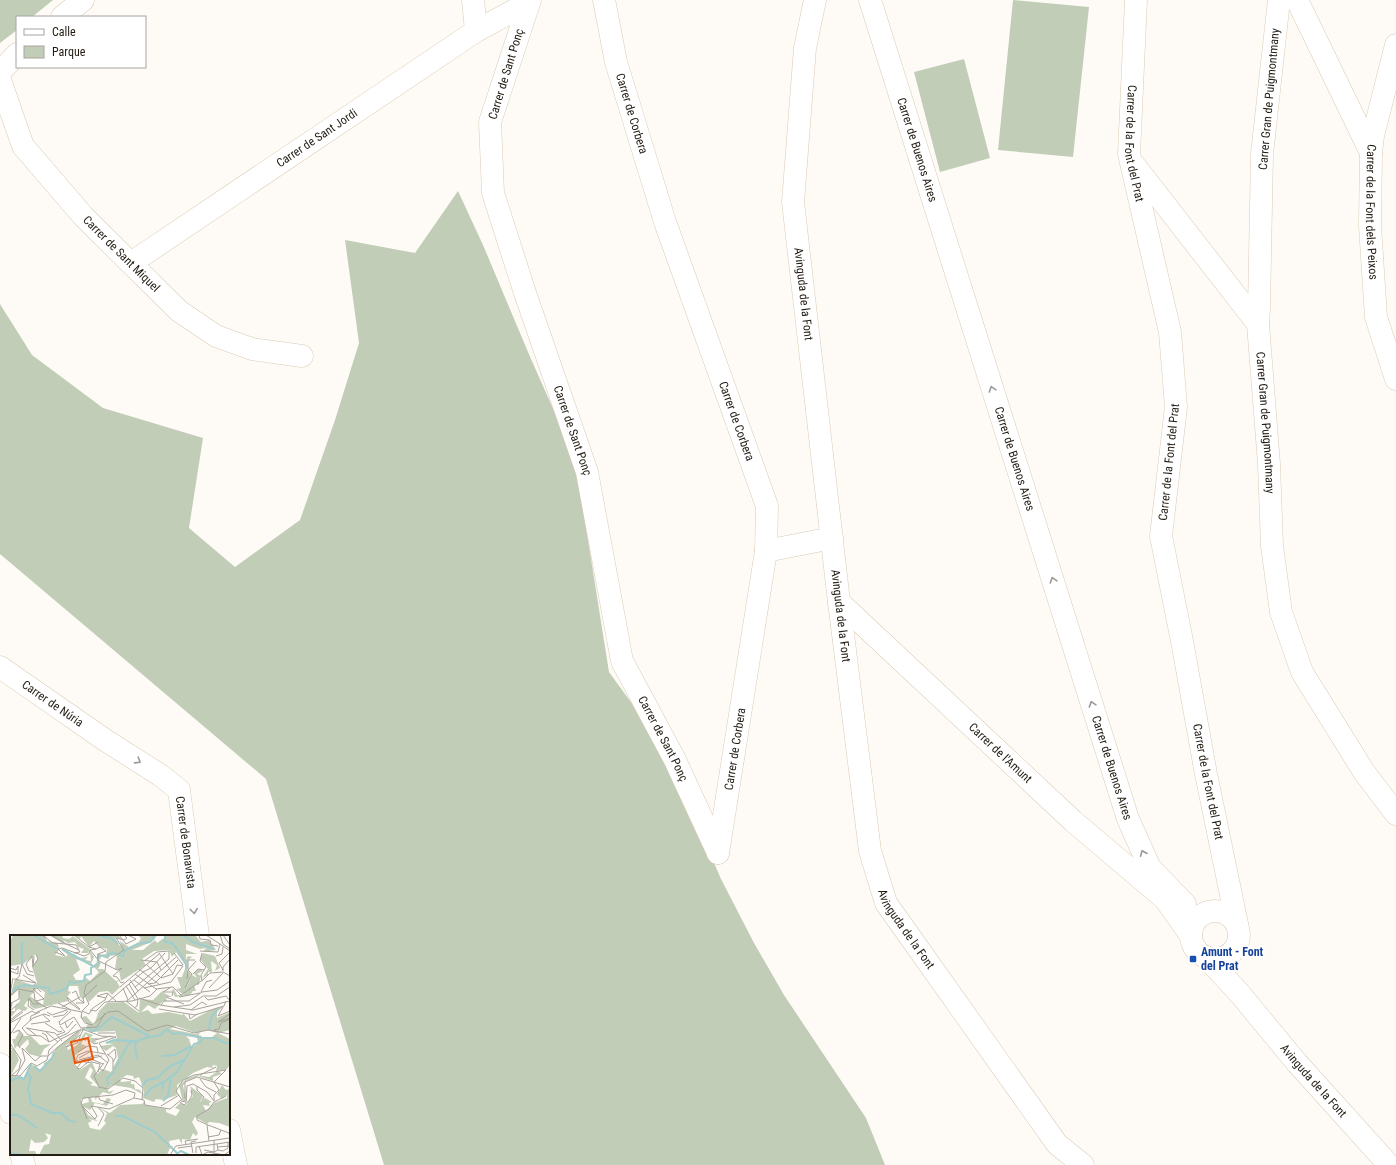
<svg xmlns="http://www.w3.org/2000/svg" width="1396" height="1165" font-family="'Roboto Condensed',sans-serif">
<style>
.green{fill:#c2cdb8}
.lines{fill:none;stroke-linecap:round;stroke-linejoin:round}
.minor-casing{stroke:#dbcbb4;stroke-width:23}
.minor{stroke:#fff;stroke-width:22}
.oneway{stroke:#9c9995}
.transit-dot{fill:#1a4fb4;stroke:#fff;stroke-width:1.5}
.labels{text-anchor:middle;stroke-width:4;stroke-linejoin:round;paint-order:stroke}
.street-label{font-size:12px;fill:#221c13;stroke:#fff}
.transit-label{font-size:12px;font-weight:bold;fill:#164399;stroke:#fff;text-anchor:start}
.inset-river{fill:none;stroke:#9ecdcd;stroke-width:2}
.inset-road{fill:none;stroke:#a6a29b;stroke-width:1}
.view{fill:#e8590c;fill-opacity:0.15;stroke:#e8590c;stroke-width:2}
.inset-edge{fill:none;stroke:#221c13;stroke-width:2}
</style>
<rect width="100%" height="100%" fill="#fefbf6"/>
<!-- green -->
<path class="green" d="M 0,0 L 53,0 L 32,17 L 17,17 L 17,30 L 0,43 Z
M 1013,0 L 1089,7 L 1073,157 L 998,150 Z
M 964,59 L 990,158 L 940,172 L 914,72 Z
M 458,191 L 483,245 L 531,359 L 575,458 L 609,672 L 665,749 L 721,879 L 754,943 L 784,995 L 866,1118 L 885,1165 L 384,1165 L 266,779 L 0,554 L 0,304 L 32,355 L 103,408 L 203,438 L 189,528 L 235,567 L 300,520 L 335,420 L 359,343 L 345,240 L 415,253 Z"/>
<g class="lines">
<defs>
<g id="minor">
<path id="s1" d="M 530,0 L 490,122 L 493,193 L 525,293 L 587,472 L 622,661 L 674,758 L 718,853"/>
<path id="s2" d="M 604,0 L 616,62 L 665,222 L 767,506 L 766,551 L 718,853"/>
<path id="s3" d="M 815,0 L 805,48 L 793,202 L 839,602 L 870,851 L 886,903 L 1057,1144 L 1083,1165"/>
<path id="s4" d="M 870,0 L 1128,819 L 1150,868 L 1185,904"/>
<path id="s5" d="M 1136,0 L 1129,154 L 1170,332 L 1176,407 L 1161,536 L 1182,641 L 1206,774 L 1237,924"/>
<path id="s6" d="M 1279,0 L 1262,154 L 1259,308 L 1258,324 L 1269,464 L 1272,546 L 1281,612 L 1302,672 L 1364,772 L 1396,814"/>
<path d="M 1297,0 L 1371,153"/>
<path d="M 62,17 L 83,0"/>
<path d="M 476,31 L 528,3"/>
<path id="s7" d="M 1396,45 L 1373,136 L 1371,153 L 1370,226 L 1376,317 L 1396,379"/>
<path d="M 0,72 L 17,54"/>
<path id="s8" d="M 0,80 L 23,146 L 84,217 L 179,311 L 216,336 L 252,349 L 302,356"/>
<path d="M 1135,166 L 1258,324"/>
<path id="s9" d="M 131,263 L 476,31 L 473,0"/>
<path d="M 766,551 L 832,538"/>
<path id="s10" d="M 839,602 L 1073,821 L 1165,899 L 1191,936"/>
<path id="s11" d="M 0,667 L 105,740 L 160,775 L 179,790 L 198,936"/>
<circle cx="1215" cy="935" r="24"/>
<path id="s12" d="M 1206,957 L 1240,994 L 1297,1063 L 1389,1165"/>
<path d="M 0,1064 L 11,1113"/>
<path d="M 229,1130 L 236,1165"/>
<path d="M 21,1154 L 24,1165"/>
</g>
</defs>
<!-- minor casing -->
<use href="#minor" class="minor-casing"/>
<!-- minor -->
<use href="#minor" class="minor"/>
</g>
<!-- one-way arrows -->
<defs><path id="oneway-chevron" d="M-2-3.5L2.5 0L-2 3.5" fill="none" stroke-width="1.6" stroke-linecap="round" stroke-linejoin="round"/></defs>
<g class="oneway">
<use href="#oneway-chevron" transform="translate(992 389) rotate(-108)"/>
<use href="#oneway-chevron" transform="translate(1053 580) rotate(-108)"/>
<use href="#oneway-chevron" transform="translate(1092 704) rotate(-108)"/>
<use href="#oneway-chevron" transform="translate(138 761) rotate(32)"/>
<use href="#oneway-chevron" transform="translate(1143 853) rotate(-113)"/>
<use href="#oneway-chevron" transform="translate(194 911) rotate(83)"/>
</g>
<!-- markers -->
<rect class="transit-dot" x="1189" y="955" width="8" height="8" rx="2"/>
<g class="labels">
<!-- street labels -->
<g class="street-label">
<text transform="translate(506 74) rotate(-73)" y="4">Carrer de Sant Ponç</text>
<text transform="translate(1269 99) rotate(-85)" y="4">Carrer Gran de Puigmontmany</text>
<text dy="4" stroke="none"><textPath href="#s2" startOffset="117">Carrer de Corbera</textPath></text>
<text dy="4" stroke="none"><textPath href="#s9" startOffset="224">Carrer de Sant Jordi</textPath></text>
<text dy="4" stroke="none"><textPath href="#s5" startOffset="144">Carrer de la Font del Prat</textPath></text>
<text dy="4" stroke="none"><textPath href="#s4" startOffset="157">Carrer de Buenos Aires</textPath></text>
<text dy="4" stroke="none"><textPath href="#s7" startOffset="170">Carrer de la Font dels Peixos</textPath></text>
<text dy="4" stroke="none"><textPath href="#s8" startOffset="216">Carrer de Sant Miquel</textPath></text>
<text dy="4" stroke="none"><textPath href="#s3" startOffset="296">Avinguda de la Font</textPath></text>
<text dy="4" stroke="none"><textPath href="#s2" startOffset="442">Carrer de Corbera</textPath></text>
<text dy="4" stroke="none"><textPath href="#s6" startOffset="424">Carrer Gran de Puigmontmany</textPath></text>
<text dy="4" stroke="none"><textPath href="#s1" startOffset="450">Carrer de Sant Ponç</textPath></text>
<text dy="4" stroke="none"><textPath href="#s4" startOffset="481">Carrer de Buenos Aires</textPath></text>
<text transform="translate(1169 462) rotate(-84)" y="4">Carrer de la Font del Prat</text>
<text dy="4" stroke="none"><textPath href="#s3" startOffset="620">Avinguda de la Font</textPath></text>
<text dy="4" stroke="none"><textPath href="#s11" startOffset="64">Carrer de Núria</textPath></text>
<text dy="4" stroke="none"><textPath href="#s1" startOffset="774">Carrer de Sant Ponç</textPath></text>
<text transform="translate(735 749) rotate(-81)" y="4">Carrer de Corbera</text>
<text dy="4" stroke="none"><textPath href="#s10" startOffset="221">Carrer de l'Amunt</textPath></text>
<text dy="4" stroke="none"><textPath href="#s4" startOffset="805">Carrer de Buenos Aires</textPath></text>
<text dy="4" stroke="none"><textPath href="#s5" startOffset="792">Carrer de la Font del Prat</textPath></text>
<text dy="4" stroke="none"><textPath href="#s11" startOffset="270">Carrer de Bonavista</textPath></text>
<text dy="4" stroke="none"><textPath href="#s3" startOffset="944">Avinguda de la Font</textPath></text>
<text dy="4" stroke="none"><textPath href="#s12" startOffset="164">Avinguda de la Font</textPath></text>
</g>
<!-- transit labels -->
<g class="transit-label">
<text x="1201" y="956">Amunt - Font<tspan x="1201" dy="14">del Prat</tspan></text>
</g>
</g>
<!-- overview -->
<g transform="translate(10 935)">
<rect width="220" height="220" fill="#fefbf6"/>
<path d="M 3,0 L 38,0 L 35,2 L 37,6 L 48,8 L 49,15 L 45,20 L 54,22 L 58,20 L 51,14 L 70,23 L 78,22 L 75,25 L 81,26 L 80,16 L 84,22 L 81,29 L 83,31 L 88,26 L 91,28 L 88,34 L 93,34 L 106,46 L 109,45 L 107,47 L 110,52 L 102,60 L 98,56 L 89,57 L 79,67 L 76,61 L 73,64 L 70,62 L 68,51 L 59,51 L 58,56 L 61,57 L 57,62 L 58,66 L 25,74 L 20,71 L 20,66 L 17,66 L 14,71 L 18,73 L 15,76 L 8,74 L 0,83 L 0,76 L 5,76 L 5,71 L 10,66 L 8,55 L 0,62 L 5,44 L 22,50 L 27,48 L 22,32 L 28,24 L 26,19 L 13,29 L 0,31 L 0,7 ZM 66,24 L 80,29 L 82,31 L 80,34 L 84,32 L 89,37 L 80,46 L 75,42 L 77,36 L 73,45 L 66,45 L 63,40 L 70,35 ZM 25,52 L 35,57 L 33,70 L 20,61 L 26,55 ZM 39,0 L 52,0 L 53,3 L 59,4 L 63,1 L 80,14 L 78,18 L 71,18 L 74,14 L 68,12 L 65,7 L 58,8 L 53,5 L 55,8 L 52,8 ZM 64,0 L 108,0 L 111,4 L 105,3 L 109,10 L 111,11 L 110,6 L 119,12 L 129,7 L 131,3 L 128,0 L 148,0 L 139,8 L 122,15 L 133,15 L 145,5 L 147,8 L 154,3 L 154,0 L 185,0 L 191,7 L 199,5 L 206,15 L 193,17 L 196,13 L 190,14 L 176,9 L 176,15 L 187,19 L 176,19 L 176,25 L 178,21 L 182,22 L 178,25 L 177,42 L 178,36 L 181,39 L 176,54 L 182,40 L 187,43 L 184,38 L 188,34 L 193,36 L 187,39 L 191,41 L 189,49 L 194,45 L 188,50 L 184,50 L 186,56 L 183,56 L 180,60 L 165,62 L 162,55 L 159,56 L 164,54 L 167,60 L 174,60 L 166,54 L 171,53 L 167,42 L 172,42 L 176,31 L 166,17 L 162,22 L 159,15 L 144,16 L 132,24 L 136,30 L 111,46 L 109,35 L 105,34 L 107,20 L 100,21 L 98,24 L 91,21 L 90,26 L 88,20 L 96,19 L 97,14 L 89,12 L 84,6 L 79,12 L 71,1 L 70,4 ZM 193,18 L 205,21 L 210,33 L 205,36 L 207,30 L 201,26 L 202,37 L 198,37 L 198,40 L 192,43 L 198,34 L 190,24 ZM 154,54 L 152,57 L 162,62 L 156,62 L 157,66 L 153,66 L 145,74 L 138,70 L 131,77 L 138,75 L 142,79 L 158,77 L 173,80 L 173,78 L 180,86 L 205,73 L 213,72 L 207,77 L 207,83 L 220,77 L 220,95 L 208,98 L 220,104 L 220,130 L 216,135 L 206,136 L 207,131 L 204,130 L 202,131 L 203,133 L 197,132 L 183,138 L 167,150 L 167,160 L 154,165 L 146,164 L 144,167 L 133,163 L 134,155 L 129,142 L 124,144 L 123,141 L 117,140 L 110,144 L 111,147 L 121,146 L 121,149 L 124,149 L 125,154 L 130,155 L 132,159 L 121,153 L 102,150 L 97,154 L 99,157 L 104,155 L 100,159 L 93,157 L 85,165 L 85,162 L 71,164 L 72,169 L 79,167 L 78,163 L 81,163 L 82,167 L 93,169 L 97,163 L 101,164 L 97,171 L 85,168 L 80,175 L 74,172 L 78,180 L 88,186 L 79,184 L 82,186 L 78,188 L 80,193 L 90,195 L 96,188 L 94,186 L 97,178 L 88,172 L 100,178 L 110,170 L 132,169 L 134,167 L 135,170 L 156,174 L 156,177 L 166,181 L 170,175 L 165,173 L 170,168 L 176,170 L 183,161 L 180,151 L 193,161 L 190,167 L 195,163 L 202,167 L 199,168 L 200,171 L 193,170 L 196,176 L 204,168 L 217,163 L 217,160 L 212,164 L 207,159 L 212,150 L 216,155 L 220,154 L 220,192 L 209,188 L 199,187 L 197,189 L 185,182 L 182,187 L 188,198 L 186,201 L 183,198 L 180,205 L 172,204 L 172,209 L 169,204 L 159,206 L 160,211 L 164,211 L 160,213 L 157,220 L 29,220 L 34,210 L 39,209 L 41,200 L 35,198 L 38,203 L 34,207 L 25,208 L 21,204 L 19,216 L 25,216 L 27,220 L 0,220 L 0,117 L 2,115 L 0,112 L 4,114 L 9,125 L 1,140 L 14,143 L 21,129 L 30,136 L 34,132 L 34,128 L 41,124 L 46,113 L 73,93 L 80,94 L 76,91 L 78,90 L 71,82 L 72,78 L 72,82 L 76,81 L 84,90 L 89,76 L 97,68 L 114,67 L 129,78 L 130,64 L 143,65 ZM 166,91 L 186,98 L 198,95 L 207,98 L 202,102 L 218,108 L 199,102 L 187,103 L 188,108 L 182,112 L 179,105 L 181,106 L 176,101 L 190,103 L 192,101 L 188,100 L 191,97 L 185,99 L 160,94 ZM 77,94 L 82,97 L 105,96 L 107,103 L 95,108 L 104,109 L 90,111 L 96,116 L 103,111 L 106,113 L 108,123 L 101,137 L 93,134 L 87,139 L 82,127 L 70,135 L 65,129 L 63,122 L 77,111 L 71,109 L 76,99 L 83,108 L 95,105 L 86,107 L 85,105 L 89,103 L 80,103 L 83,100 L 75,97 L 67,110 L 58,115 L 56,110 L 65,105 L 71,96 ZM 80,132 L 83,135 L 80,142 L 89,152 L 80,150 L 83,148 L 75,143 ZM 6,95 L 9,95 L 13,101 L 21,101 L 30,110 L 41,109 L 34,114 L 30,122 L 19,119 L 15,114 L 19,109 L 18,104 L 10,112 L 7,111 L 5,114 L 2,104 L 5,104 L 9,97 ZM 208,136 L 212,139 L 203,142 L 203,146 L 188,141 L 176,146 L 173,151 L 177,165 L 173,167 L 169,151 L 176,144 L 187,140 L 199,142 Z" fill="#c2cdb8" fill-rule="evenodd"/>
<path class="inset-river" d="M 88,0 L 103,4 L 108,9M 155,0 L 155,7 L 162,8 L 167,14 L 176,29 L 176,34M 173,0 L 183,7 L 204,14M 25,1 L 47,14M 52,14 L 83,31M 109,20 L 113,21 L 114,16 L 128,9 L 140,7 L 144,3 L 142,0M 12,29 L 12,7M 3,57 L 5,53 L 15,50 L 39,53 L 40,59 L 50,56 L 57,53 L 60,46 L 64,48 L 74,46 L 75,40 L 81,39 L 81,33 L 88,29 L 88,20 L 97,22 L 99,19 L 107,18M 76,93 L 82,96 L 88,94 L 102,82 L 141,102 L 151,100 L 156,94 L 163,99 L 170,98 L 192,103 L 204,103 L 216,108 L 220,107M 199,94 L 201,83 L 207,75M 96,108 L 104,105 L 123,106M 151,121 L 165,120 L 179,112 L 183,113M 127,124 L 125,111 L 127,106M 24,131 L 30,136 L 42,123 L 44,117M 104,136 L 119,108 L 139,102M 17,138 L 21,142 L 18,153 L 21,169 L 42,178 L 51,178 L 60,186 L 66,187M 0,146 L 10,142 L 14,144 L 21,129M 98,150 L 97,143 L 104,137M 132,151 L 137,145 L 147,143 L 159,132 L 173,125M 152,154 L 154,147 L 167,137 L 184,109 L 191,107 L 192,103M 135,161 L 140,154 L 153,147M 153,166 L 158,161 L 161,144M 0,180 L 8,180 L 27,193M 105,181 L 113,181 L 145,197 L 167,218M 0,218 L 13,220M 165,220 L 171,216 L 179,220"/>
<path class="inset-road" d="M 32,0 L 43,8 L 56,9 L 69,15M 41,0 L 56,9 L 66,10 L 70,17 L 64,18M 64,0 L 79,12 L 88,7M 109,0 L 116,9 L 126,4 L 118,0M 189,0 L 190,4 L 200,5 L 201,10 L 208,11M 196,0 L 210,9M 210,0 L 213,9 L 220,14M 213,0 L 220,10M 79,12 L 86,14 L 80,15M 86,14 L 90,12 L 96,16 L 88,19 L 88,23M 80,15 L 89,26 L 107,35 L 112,33 L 103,41 L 107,42 L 111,48 L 114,47M 190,16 L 208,17 L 210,9 L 220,16M 45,17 L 55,21 L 48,14 L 52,13 L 74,21 L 79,19 L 80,15M 149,18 L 163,39M 164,18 L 173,30M 206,21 L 212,19 L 213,12M 131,25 L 147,27 L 151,35M 24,30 L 28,24 L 26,19M 137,30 L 151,43 L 163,39 L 167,30 L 173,31M 0,33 L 6,35 L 8,31 L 8,39 L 0,36M 129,34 L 150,50M 178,34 L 178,25 L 185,25M 213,35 L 209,28 L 219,18M 213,36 L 213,32 L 220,24M 23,37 L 19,36 L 16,29 L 22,21 L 23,32 L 24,21M 125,39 L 146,54 L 163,52 L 171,60 L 194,44M 183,39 L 188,34 L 194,35M 4,44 L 26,48 L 13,40M 6,44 L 9,42 L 12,29 L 17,39 L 24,41M 177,44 L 178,35 L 186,26M 194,44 L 200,38 L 213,37 L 220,41M 120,45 L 128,56M 124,45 L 140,57M 192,46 L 191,40 L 196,32 L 190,26 L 192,18M 119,49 L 128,64 L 127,71 L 124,73M 138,49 L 145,48 L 168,25M 116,51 L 125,65M 110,52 L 149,19M 125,52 L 159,24 L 159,16 L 147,17 L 134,26M 113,53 L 118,65M 134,53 L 161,47 L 173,31M 160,53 L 153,57 L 163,57 L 162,61M 175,53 L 182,39 L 178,35M 199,53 L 213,38M 191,57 L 196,47 L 202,45M 62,58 L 66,56 L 69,64 L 74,68M 0,59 L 3,43M 0,61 L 8,54 L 24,57 L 25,66 L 37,73M 57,62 L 59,67 L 70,75M 57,62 L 70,74M 156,62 L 174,69M 169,62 L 190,58M 195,62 L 198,65 L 216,61 L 220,66M 96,63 L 87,61 L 97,58 L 106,66M 129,63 L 150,70 L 183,75 L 220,66M 26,66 L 34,64 L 23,54 L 27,53 L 31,57M 116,66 L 129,76M 117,66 L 166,22M 98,67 L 133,37 L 141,33 L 155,18M 1,68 L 9,64 L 9,56M 2,68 L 0,76 L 8,69M 48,68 L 61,75M 66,68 L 74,68 L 73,63 L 87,50M 151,70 L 154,66 L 179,66 L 192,57 L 207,55 L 220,46M 52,72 L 70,62M 164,72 L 180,70 L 193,61 L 206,61 L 220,52M 213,72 L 208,81 L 220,76M 149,74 L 185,80 L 214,71 L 216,66M 24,75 L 18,71 L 19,63 L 23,69 L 29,69M 80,75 L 86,76 L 95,67 L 122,66 L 140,61 L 147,54M 181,75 L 192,67 L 197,70M 22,76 L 25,78 L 41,71 L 72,77M 72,76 L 79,69 L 74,58 L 76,50 L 95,36 L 96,27 L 114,15 L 106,3 L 114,5 L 117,3 L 114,0M 72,76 L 79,79 L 83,73 L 95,65 L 98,58M 37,77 L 42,80 L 57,75M 72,77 L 71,82 L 75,88 L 82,90 L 98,77M 98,77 L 108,76 L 137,96 L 157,90 L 184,98 L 198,95 L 220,99M 179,79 L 180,84 L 187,79M 220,79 L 208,87 L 220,83M 33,80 L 40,86 L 35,87M 43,82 L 54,80 L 58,76M 0,85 L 13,75M 1,86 L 13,77M 20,86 L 21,81 L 30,77M 49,86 L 50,90 L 64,82 L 71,93M 49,87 L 61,76M 55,87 L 57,93 L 63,86M 0,88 L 22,76M 35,88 L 49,97 L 52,96M 21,89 L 35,87M 16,93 L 45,98 L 52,106M 17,93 L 27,101M 71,93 L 87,92 L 95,78M 72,94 L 91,101 L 106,102 L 89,108 L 99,125 L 93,136 L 90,134M 206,95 L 204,95 L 209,94 L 211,88 L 220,84M 36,97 L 48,107M 3,98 L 9,95 L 13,100M 32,98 L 36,100 L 39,107M 88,98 L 105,98M 0,100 L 11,83M 47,100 L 55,97 L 50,91M 70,100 L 56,112 L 67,108 L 73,95M 51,104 L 69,95M 85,105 L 101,101M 75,106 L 77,103 L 84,109 L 88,108M 39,107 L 31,101 L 18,100 L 12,93 L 23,83 L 34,79 L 40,81M 39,107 L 58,98 L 66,89M 0,108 L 11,125 L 9,134 L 2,140M 48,112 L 71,94M 10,113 L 8,109 L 13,100M 12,113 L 25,126 L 31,121 L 38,121M 68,117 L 78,111 L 87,112 L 88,117M 97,119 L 103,124 L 103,134M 38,120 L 39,115 L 51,104M 98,120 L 105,114 L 106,122 L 103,127M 38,121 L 49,111M 92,121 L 73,125 L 67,133 L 70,134 L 81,124 L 93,129M 69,123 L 81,116M 68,125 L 65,128 L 68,120 L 78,116 L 95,119M 69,125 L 88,120 L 98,128M 75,128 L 82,127 L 90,129 L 88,137M 94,128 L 84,141 L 89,152 L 98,154 L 113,143 L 125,146 L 133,153 L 132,165M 0,140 L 10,141 L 21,128 L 27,131 L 37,125 L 38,121M 190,140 L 206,132M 6,141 L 15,125 L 12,113M 190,144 L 196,152 L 206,157M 187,151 L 187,155 L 194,162 L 192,165M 88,161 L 90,165 L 103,169M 175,163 L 175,147 L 187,142 L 220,152M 172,165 L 166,156 L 173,145 L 184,140 L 216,135M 171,166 L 176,167 L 177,151 L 183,149 L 197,157 L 204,166M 204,166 L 204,160 L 209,155 L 204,147 L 216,135M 170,167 L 174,170 L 179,166 L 182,160 L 181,155M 204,167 L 216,161M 72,171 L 85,184 L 87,181 L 81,171 L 99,174 L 124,163 L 134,165 L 135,170 L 160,174 L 171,165M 151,171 L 169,160M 88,172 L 94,179 L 88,191M 77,184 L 71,168 L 73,163 L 103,160 L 116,155 L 125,158 L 124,163M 197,190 L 199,206M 198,190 L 187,185 L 187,181 L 199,174 L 204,167M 198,190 L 219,198 L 220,203M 198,202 L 209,200 L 211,195M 176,209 L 175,206 L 188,204M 207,209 L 208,215 L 213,216 L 218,213 L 218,207M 189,211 L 192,220 L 198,217 L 214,220 L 220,216M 207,212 L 220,211M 168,213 L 182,211M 194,215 L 204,217 L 208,215M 183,218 L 181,207 L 186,206M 186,218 L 186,212 L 220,207M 204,218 L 204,205M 160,220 L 166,211 L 219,203"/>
<path class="view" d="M 78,103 L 83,124 L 65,128 L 61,107 Z"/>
<rect width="220" height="220" class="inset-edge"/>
</g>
<!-- legend -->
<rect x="16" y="16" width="130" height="52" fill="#ffffff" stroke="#a7a4a1"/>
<rect x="24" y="29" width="20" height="6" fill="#ffffff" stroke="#a7a4a1"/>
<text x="52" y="36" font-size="12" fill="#221c13">Calle</text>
<rect x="24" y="46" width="20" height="12" fill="#c2cdb8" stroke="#a7a4a1"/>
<text x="52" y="56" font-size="12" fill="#221c13">Parque</text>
</svg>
